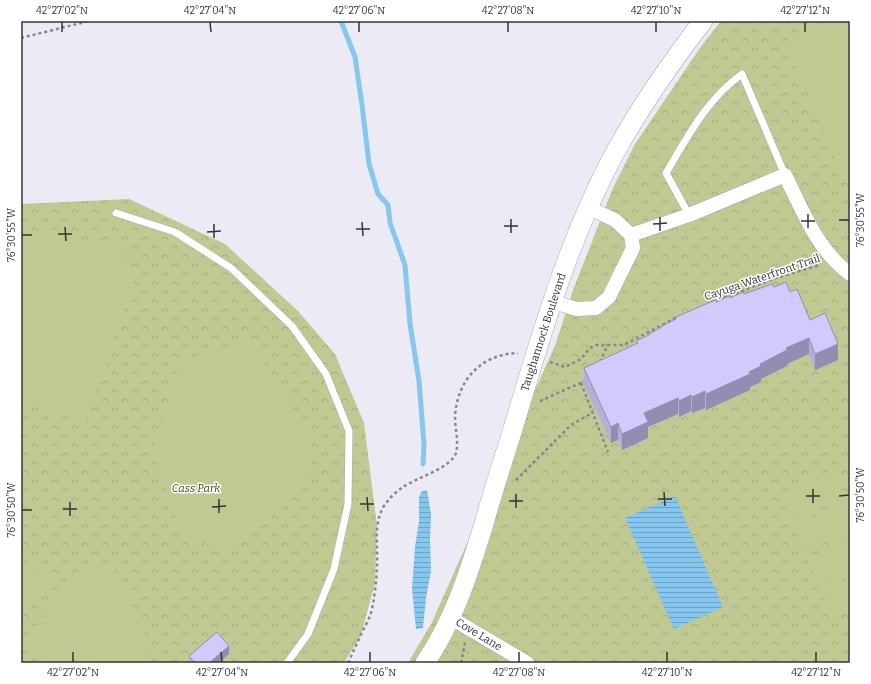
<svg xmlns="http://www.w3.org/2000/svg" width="871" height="684" font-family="Bitter,serif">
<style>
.forest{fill:url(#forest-crowns)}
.pitch{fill:#c1c993}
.water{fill:url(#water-rules)}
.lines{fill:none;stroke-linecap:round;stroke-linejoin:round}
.stream{stroke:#85c7ef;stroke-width:5}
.lane-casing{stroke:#abaab3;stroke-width:8}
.street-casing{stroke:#abaab3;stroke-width:15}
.secondary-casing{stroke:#abaab3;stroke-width:20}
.path{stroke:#87878e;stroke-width:2.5;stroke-dasharray:3 3;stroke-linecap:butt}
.lane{stroke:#fff;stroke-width:7}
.street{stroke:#fff;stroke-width:14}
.secondary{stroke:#fff;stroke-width:19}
.wall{fill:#b5aeda}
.shaded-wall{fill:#938db1}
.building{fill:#d2cafd;stroke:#938db1}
.ticks{fill:none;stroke:#343438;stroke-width:1.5}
.labels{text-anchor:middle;stroke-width:3;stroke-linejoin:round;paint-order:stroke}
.street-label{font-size:11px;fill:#343438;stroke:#fff}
.park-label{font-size:11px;font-style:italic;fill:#3f4412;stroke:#fff}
.neatline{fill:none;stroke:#343438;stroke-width:1.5}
.ticks-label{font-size:10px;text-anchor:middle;fill:#343438}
</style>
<defs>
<pattern id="forest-crowns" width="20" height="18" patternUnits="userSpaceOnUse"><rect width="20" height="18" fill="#c1c993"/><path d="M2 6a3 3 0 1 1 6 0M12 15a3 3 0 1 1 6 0" fill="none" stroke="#a6ad80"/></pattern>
<pattern id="water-rules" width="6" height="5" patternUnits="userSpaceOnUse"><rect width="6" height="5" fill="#85c7ef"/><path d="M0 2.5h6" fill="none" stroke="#6ea2c3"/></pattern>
</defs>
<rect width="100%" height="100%" fill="#ecebf5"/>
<!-- forest -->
<path class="forest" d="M 721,21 L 850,21 L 850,663 L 408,663 L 432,622 L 556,343 L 573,290 L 613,188 L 635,144 L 702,45 Z
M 129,199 L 225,244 L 298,311 L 335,354 L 364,423 L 377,526 L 375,583 L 361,635 L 344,663 L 21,663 L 21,204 Z"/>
<!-- pitch -->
<path class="pitch" d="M 833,21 L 850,21 L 850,183 L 847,184 L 785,42 Z
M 21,231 L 123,246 L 135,278 L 85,422 L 21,401 Z
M 250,340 L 311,437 L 307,477 L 229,552 L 182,535 L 153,451 L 181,361 Z
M 834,471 L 845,497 L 791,520 L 781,494 Z
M 848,503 L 850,508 L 850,532 L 805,551 L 795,525 Z
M 850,541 L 850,571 L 819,584 L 808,558 Z
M 21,558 L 50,581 L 21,618 Z
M 114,567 L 152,648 L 138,663 L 41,663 L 29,638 L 72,573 Z
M 850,578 L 850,609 L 832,616 L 822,590 Z"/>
<!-- water -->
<path class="water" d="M 427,490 L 431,514 L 430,538 L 431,571 L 426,598 L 423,628 L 416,629 L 412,589 L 415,547 L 419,521 L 419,497 L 422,491 Z
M 675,496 L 723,607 L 674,629 L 625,518 Z"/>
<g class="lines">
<!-- stream -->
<path class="stream" d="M 341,21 L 355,57 L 362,105 L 369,164 L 378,194 L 388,205 L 390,223 L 405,265 L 410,324 L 419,381 L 424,444 L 423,464"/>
<defs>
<path id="lane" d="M 116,213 L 175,232 L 231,268 L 292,326 L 326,374 L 349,431 L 348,504 L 334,569 L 308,634 L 287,663
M 689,215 L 666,173 C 688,136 707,99 742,74 L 785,175"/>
<path id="street" d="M 631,235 L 689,215 L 785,175 C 803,211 817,250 850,274
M 553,302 L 577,309 L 596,308 L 609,297 L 633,248 L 631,235 L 615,220 L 589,208
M 451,618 L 527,663"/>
<path id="secondary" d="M 425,663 C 454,620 468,575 483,527 C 492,495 502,463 512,432 C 541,335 569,236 618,147 C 643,103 672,61 703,21"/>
</defs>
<!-- lane casing -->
<use href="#lane" class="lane-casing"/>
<!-- street casing -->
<use href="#street" class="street-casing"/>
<!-- secondary casing -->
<use href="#secondary" class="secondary-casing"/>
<!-- path -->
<path class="path" d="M 21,38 L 89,21
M 713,302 L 773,279 L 820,265
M 550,362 L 565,367 L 581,359 L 590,348 L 596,345 L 621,345 L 628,343 L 677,317
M 600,362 L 608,344
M 581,383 L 608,452
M 540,401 L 587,380
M 516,480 L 571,425 L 592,413
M 348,663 C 353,652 358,641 363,630 C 366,625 369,619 371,613 C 374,602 377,577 377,565 C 378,545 373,524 384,506 C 389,498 396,492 403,487 C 416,478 451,468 456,453 C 459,442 455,428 455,417 C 457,380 481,354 518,353
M 461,663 L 465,642"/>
<!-- lane -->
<use href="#lane" class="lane"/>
<!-- street -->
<use href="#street" class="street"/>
<!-- secondary -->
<use href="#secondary" class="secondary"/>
</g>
<!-- wall -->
<path class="wall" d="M 774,287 L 790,292 L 838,360 L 815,370 L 809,354 L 787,364 L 787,366 L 761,379 L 761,382 L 750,387 L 750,390 L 706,410 L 705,408 L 692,413 L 691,411 L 679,417 L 678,414 L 648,427 L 648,438 L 622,450 L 618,440 L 611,443 L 584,384 L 584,368 L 636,344 L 636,341 L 649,336 L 649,334 L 662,327 L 676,320 L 676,317 L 716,302 L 744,294 Z
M 229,654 L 219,663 L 189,663 L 189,656 Z"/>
<!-- shaded-wall -->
<path class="shaded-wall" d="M 809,338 L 809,354 L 787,364 L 787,366 L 761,379 L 761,382 L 750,387 L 750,390 L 706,410 L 706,394 L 749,372 L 760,364 L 786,348 Z
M 838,344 L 838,360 L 815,370 L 815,354 Z
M 705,391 L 705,408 L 692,413 L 692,397 Z
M 691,395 L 691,411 L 679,417 L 679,401 Z
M 678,398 L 678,414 L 648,427 L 648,438 L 622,450 L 622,434 L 644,413 Z
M 618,423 L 618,440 L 611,443 L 611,427 Z
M 229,646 L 229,654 L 219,663 L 209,663 Z"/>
<!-- building -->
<path class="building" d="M 786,282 L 790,292 L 797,289 L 810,320 L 825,313 L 838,344 L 815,354 L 809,338 L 786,348 L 787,350 L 760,364 L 761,366 L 749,372 L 750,374 L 706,394 L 705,391 L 692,397 L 691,395 L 679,401 L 678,398 L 644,413 L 648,422 L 622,434 L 618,423 L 611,427 L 584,368 L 638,343 L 636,341 L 649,335 L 649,334 L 662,327 L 662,326 L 676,319 L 676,317 L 715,300 L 716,302 L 729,296 L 730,298 L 743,292 L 744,294 L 772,284 L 774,287 Z
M 217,632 L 229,646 L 209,663 L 195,663 L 189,656 Z"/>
<!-- ticks -->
<path class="ticks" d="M 62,22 L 62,32M 210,22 L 211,32M 359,22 L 359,32M 508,22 L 508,32M 656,22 L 656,32M 805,22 L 805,32M 808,214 L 808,228M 660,217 L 660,231M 511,219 L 511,233M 839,220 L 849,220M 801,221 L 815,221M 362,222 L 363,236M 214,224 L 214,238M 653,224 L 667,223M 504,226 L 518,226M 65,227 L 66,241M 356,229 L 370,229M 207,232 L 221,231M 58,234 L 72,234M 22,235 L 32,235M 813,489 L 813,503M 664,492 L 665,506M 516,494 L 516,508M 806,496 L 820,496M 839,496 L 849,495M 367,497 L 368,511M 219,499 L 219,513M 658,499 L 672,499M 509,501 L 523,501M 70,502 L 70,516M 360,504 L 374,504M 212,507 L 226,506M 63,509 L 77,509M 22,510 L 32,510M 73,652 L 73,662M 221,652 L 222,662M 370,652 L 370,662M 519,652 L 519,662M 667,652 L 667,662M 816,652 L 816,662"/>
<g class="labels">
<!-- street labels -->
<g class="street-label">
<text transform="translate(762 277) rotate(-19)" y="4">Cayuga Waterfront Trail</text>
<text transform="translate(543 332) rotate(-72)" y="4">Taughannock Boulevard</text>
<text transform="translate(479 634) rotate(31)" y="4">Cove Lane</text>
</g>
<!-- park labels -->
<g class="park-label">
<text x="196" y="492">Cass Park</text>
</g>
</g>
<!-- border -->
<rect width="871" height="684" fill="none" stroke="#ffffff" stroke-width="44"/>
<rect x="22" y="22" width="827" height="640" class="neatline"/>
<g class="ticks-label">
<text x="62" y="14">42°27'02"N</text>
<text x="210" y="14">42°27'04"N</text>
<text x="359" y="14">42°27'06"N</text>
<text x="508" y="14">42°27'08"N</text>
<text x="656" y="14">42°27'10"N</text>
<text x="805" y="14">42°27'12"N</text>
<text transform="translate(860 220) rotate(-90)" y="4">76°30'55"W</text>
<text transform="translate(11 235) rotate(-90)" y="4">76°30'55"W</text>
<text transform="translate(860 495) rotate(-90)" y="4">76°30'50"W</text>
<text transform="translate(11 510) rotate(-90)" y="4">76°30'50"W</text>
<text x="73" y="676">42°27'02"N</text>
<text x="222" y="676">42°27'04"N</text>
<text x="370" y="676">42°27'06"N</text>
<text x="519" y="676">42°27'08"N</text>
<text x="667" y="676">42°27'10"N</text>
<text x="816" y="676">42°27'12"N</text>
</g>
</svg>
